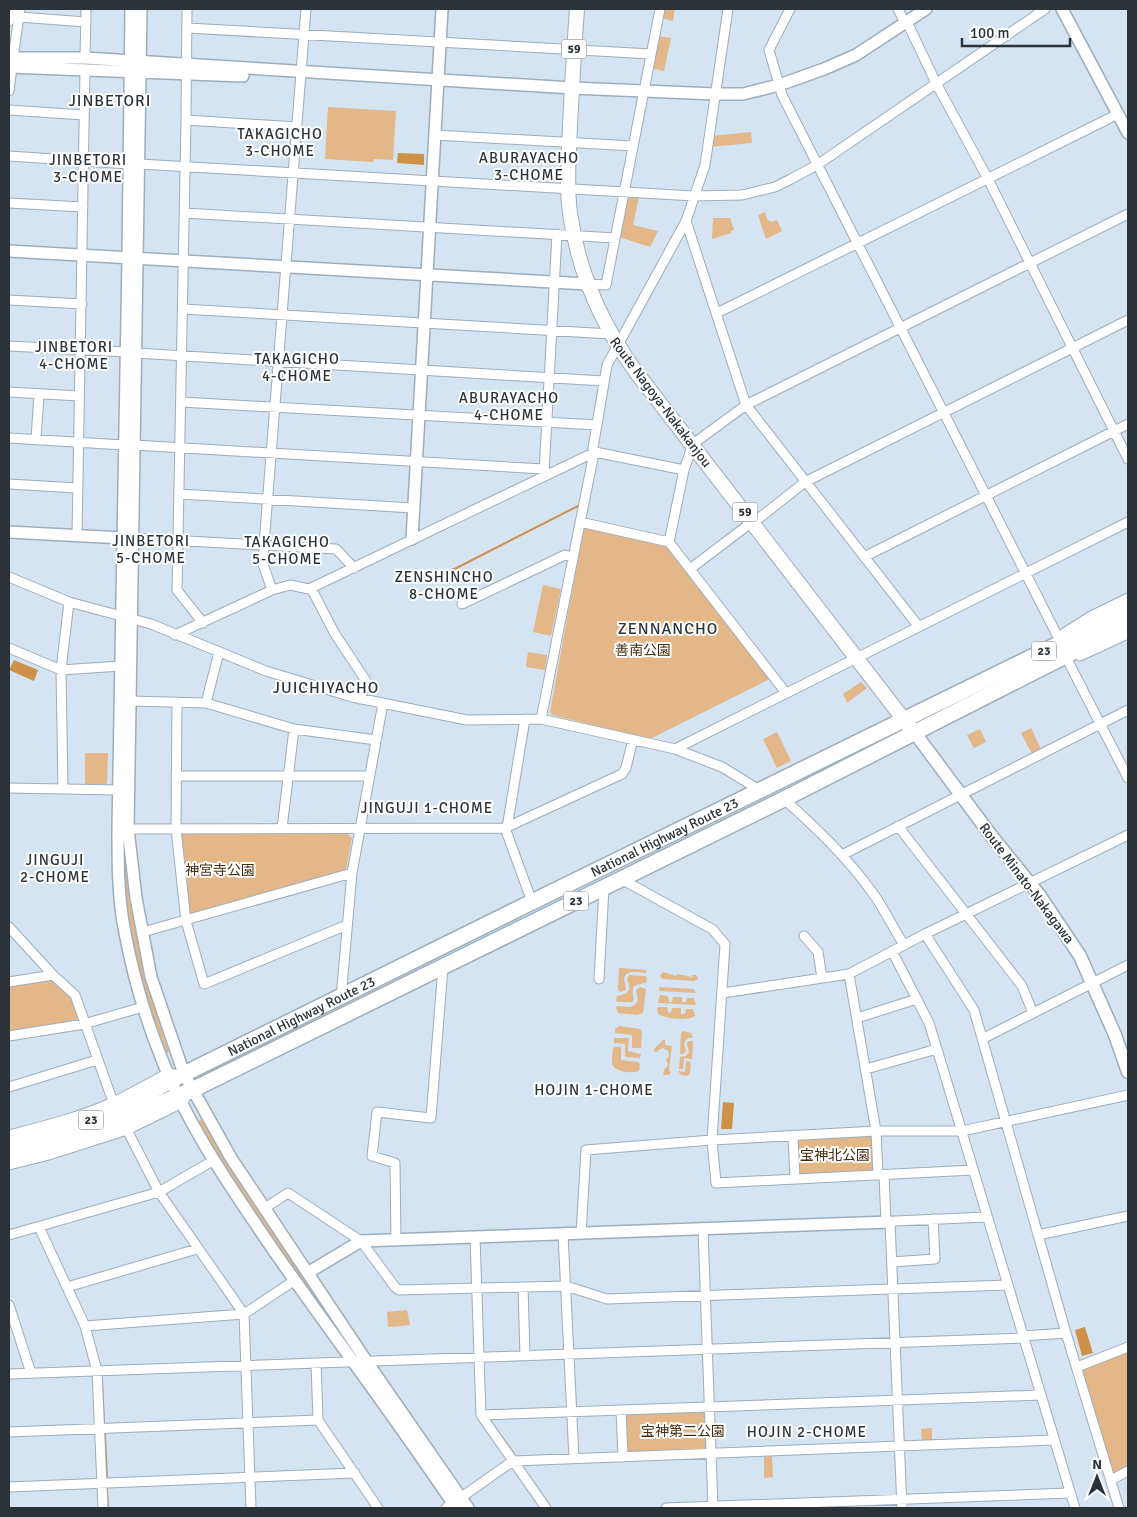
<svg xmlns="http://www.w3.org/2000/svg" width="1137" height="1517" font-family="Signika,'Noto Sans JP',sans-serif">
<style>
.green{fill:#e3b788}
.water{fill:#cf9147}
.lines{fill:none;stroke-linecap:round;stroke-linejoin:round}
.stream{stroke:#cf9147;stroke-width:2}
.minor-casing{stroke:#9dadba;stroke-width:11}
.tertiary-casing{stroke:#9dadba;stroke-width:14}
.secondary-casing{stroke:#9dadba;stroke-width:15}
.primary-casing{stroke:#9dadba;stroke-width:16}
.trunk-casing{stroke:#9dadba;stroke-width:18}
.minor{stroke:#fff;stroke-width:9}
.tertiary{stroke:#fff;stroke-width:11}
.secondary{stroke:#fff;stroke-width:12}
.primary{stroke:#fff;stroke-width:14}
.trunk{stroke:#fff;stroke-width:15}
.labels{text-anchor:middle;stroke-width:4;stroke-linejoin:round;paint-order:stroke}
.shield{fill:#fff;stroke:#6b7074;stroke-width:1}
.shield-label{font-size:12px;font-weight:bold;fill:#2c3338}
.street-label{font-size:14px;fill:#2c3338;stroke:#fff}
.park-label{font-size:14px;fill:#462c0c;stroke:#fff}
.neighbourhood-label{font-size:15px;letter-spacing:1px;fill:#2c3338;stroke:#fff}
.quarter-label{font-size:16px;letter-spacing:1px;fill:#2c3338;stroke:#fff}
</style>
<rect width="100%" height="100%" fill="#d4e4f2"/>
<!-- green -->
<path class="green" d="M 663,9 L 675,9 L 673,21 L 661,18 Z
M 657,36 L 671,38 L 664,71 L 651,68 Z
M 328,107 L 396,111 L 393,160 L 374,159 L 373,162 L 325,159 Z
M 751,132 L 752,143 L 710,147 L 712,136 Z
M 629,197 L 639,197 L 633,225 L 658,231 L 650,247 L 619,237 L 626,199 Z
M 765,212 L 768,221 L 770,220 L 771,222 L 777,220 L 782,231 L 766,239 L 758,215 Z
M 713,218 L 730,218 L 734,230 L 731,231 L 731,233 L 712,239 Z
M 586,528 L 666,546 L 770,679 L 650,739 L 552,715 L 550,712 L 583,531 Z
M 543,585 L 561,589 L 551,636 L 533,632 Z
M 528,652 L 547,655 L 545,670 L 526,667 Z
M 861,682 L 867,688 L 847,703 L 843,694 Z
M 126,684 L 130,879 L 147,985 L 169,1052 L 164,1054 L 155,1031 L 131,940 L 123,892 Z
M 1031,728 L 1041,749 L 1032,754 L 1021,733 Z
M 980,729 L 986,742 L 974,748 L 967,735 Z
M 777,732 L 791,761 L 777,768 L 763,739 Z
M 85,753 L 108,753 L 107,783 L 105,784 L 85,784 Z
M 182,834 L 348,834 L 352,838 L 346,870 L 190,915 L 187,913 L 180,836 Z
M 619,968 L 647,970 L 646,973 C 637,972 628,969 624,978 L 626,990 L 620,992 L 618,990 Z
M 663,972 L 676,976 L 677,974 L 692,977 L 692,975 L 696,975 L 698,979 L 694,981 L 663,979 L 660,976 Z
M 629,975 L 645,976 L 647,978 L 646,983 C 635,985 630,984 634,999 L 632,1002 L 618,1002 L 616,1001 L 617,996 C 627,994 633,991 627,980 Z
M 52,979 L 72,1000 L 78,1018 L 76,1021 L 9,1032 L 9,986 Z
M 640,987 L 646,989 L 643,1013 L 637,1015 L 618,1013 L 616,1008 L 617,1006 L 630,1007 L 635,1005 L 638,1000 L 636,990 Z
M 659,987 L 694,989 L 696,993 L 661,991 L 659,990 Z
M 660,995 L 668,996 L 669,1002 L 672,1002 L 673,997 L 682,997 L 682,1002 L 686,1002 L 687,998 L 694,998 L 696,1005 L 659,1003 L 658,1002 Z
M 657,1007 L 667,1007 L 668,1012 L 671,1013 L 672,1008 L 681,1008 L 681,1014 L 685,1014 L 686,1009 L 693,1009 L 695,1016 C 688,1021 665,1019 658,1014 Z
M 619,1026 L 640,1029 L 642,1032 L 641,1048 L 632,1048 L 632,1035 L 615,1033 L 615,1029 Z
M 684,1031 L 691,1033 L 693,1038 L 688,1038 L 685,1041 L 684,1045 L 686,1051 L 683,1054 L 680,1054 L 681,1033 Z
M 614,1038 L 629,1038 L 628,1051 L 641,1054 L 640,1058 L 625,1057 L 625,1044 L 614,1043 Z
M 664,1039 L 665,1040 L 665,1045 L 672,1046 L 669,1069 L 671,1073 L 669,1075 L 663,1075 L 664,1070 L 668,1065 L 666,1059 L 669,1056 L 668,1051 L 663,1048 L 658,1050 L 657,1052 L 654,1051 L 654,1049 Z
M 689,1041 L 693,1041 L 692,1059 L 684,1058 L 683,1069 L 679,1069 L 680,1057 L 686,1056 L 689,1052 L 687,1044 Z
M 621,1047 L 621,1060 L 638,1062 L 640,1064 L 639,1071 C 634,1073 631,1072 627,1072 C 610,1070 611,1063 613,1049 L 614,1047 Z
M 686,1061 L 691,1062 L 690,1073 L 687,1076 L 681,1075 L 678,1071 L 685,1072 Z
M 203,1118 L 310,1283 L 322,1311 L 234,1185 L 198,1121 Z
M 869,1135 L 872,1137 L 874,1169 L 872,1172 L 798,1175 L 796,1142 L 799,1138 Z
M 407,1310 L 410,1325 L 388,1327 L 387,1312 Z
M 1128,1351 L 1128,1467 L 1115,1473 L 1113,1472 L 1082,1371 L 1083,1368 Z
M 702,1410 L 705,1414 L 706,1448 L 704,1450 L 628,1453 L 625,1450 L 623,1415 L 626,1413 Z
M 932,1428 L 932,1441 L 922,1441 L 921,1429 Z
M 772,1456 L 773,1477 L 764,1478 L 764,1457 Z"/>
<!-- water -->
<path class="water" d="M 398,153 L 424,154 L 424,165 L 397,163 Z
M 14,660 L 38,670 L 34,681 L 9,670 Z
M 723,1102 L 734,1103 L 732,1129 L 721,1129 Z
M 1085,1327 L 1093,1353 L 1082,1356 L 1075,1330 Z"/>
<g class="lines">
<!-- stream -->
<path class="stream" d="M 435,579 L 578,506
M 102,1382 L 104,1422
M 492,1423 L 514,1454
M 105,1434 L 107,1479
M 107,1489 L 108,1508"/>
<defs>
<path id="minor" d="M 187,9 L 186,120 L 177,590 L 203,623
M 790,9 L 769,50 L 782,95 L 1058,637
M 898,9 L 905,23
M 19,17 L 86,22
M 9,21 L 11,9
M 907,22 L 936,83 L 988,179 L 1128,459
M 187,28 L 651,54
M 13,58 L 20,9
M 85,58 L 86,9
M 9,91 L 12,67
M 9,110 L 84,115
M 186,120 L 297,127
M 435,135 L 633,146
M 9,156 L 129,164
M 139,164 L 694,196 L 742,195 L 775,187 L 791,179 L 817,165 L 1045,9
M 9,203 L 83,207
M 184,213 L 615,238
M 686,221 L 746,405 L 919,627
M 587,284 L 606,285 L 660,9
M 9,300 L 82,304
M 183,309 L 611,334
M 717,313 L 1118,114
M 9,346 L 126,352
M 136,353 L 604,381
M 9,392 L 79,396
M 181,402 L 597,425
M 9,438 L 124,445
M 36,440 L 39,394
M 134,445 L 544,469
M 544,473 L 557,234
M 9,484 L 77,488
M 179,494 L 413,508
M 580,522 L 669,542 L 786,693
M 753,523 L 805,482 L 1128,320
M 77,535 L 85,70
M 132,538 L 336,549 L 354,568
M 669,542 L 684,470 L 693,444 L 746,405 L 1128,214
M 864,557 L 1128,424
M 690,569 L 752,522
M 9,577 L 69,602 L 151,624 L 266,671 L 352,697 L 467,720 L 541,719 L 675,749 L 722,767 L 761,791
M 311,588 L 335,634 L 366,681 L 360,699
M 272,590 L 263,564 L 264,545 L 306,9
M 462,604 L 565,555 L 573,557
M 175,635 L 272,590 L 290,585 L 309,589 L 595,452 L 684,470
M 1058,637 L 1091,616 L 1128,598
M 9,648 L 61,670 L 121,666
M 1080,656 L 1128,634
M 1068,661 L 1128,778
M 130,701 L 206,703 L 294,729 L 376,740
M 177,702 L 176,829 L 186,921 L 204,984 L 347,925
M 206,703 L 219,652
M 541,719 L 594,453 L 593,448 L 607,365 L 686,221 L 705,165 L 728,9
M 675,749 L 1128,522
M 176,776 L 369,776
M 9,788 L 118,790
M 63,789 L 61,670 L 69,602
M 784,799 C 816,828 846,856 872,892 C 884,908 893,928 904,945
M 898,826 L 1022,986 L 1033,1013
M 282,828 L 294,729
M 505,828 L 532,902
M 507,828 L 525,719
M 128,829 L 505,828 L 622,774 L 626,768 L 633,739
M 842,855 L 1128,710
M 621,879 L 712,929 L 725,944 L 712,1140 L 716,1183 L 973,1170
M 9,927 L 53,975 L 75,995 L 113,1102
M 143,932 L 352,873
M 925,934 L 974,1010 L 1066,1333 L 1119,1508
M 804,936 L 818,952 L 822,978
M 892,951 L 929,1023 L 937,1049 L 1075,1508
M 849,974 L 876,1131 L 878,1175
M 599,979 L 604,888
M 9,982 L 53,975
M 723,993 L 849,974 L 925,934 L 1128,835
M 341,998 L 352,873 L 383,703
M 857,1018 L 917,999
M 9,1036 L 84,1024 L 143,1007
M 982,1039 L 1128,965
M 866,1069 L 937,1049
M 9,1087 L 97,1060
M 127,1130 L 159,1192 L 244,1314 L 251,1508
M 9,1135 C 44,1126 80,1117 113,1102 C 132,1093 150,1083 168,1073 L 174,1074
M 793,1135 L 795,1179
M 9,1165 L 49,1155 L 127,1130 L 182,1103 L 185,1099
M 884,1175 L 886,1223
M 265,1208 L 288,1193 L 361,1241 L 395,1287 L 399,1290 L 566,1286 L 607,1299 L 1008,1285
M 39,1227 L 85,1326 L 97,1371 L 103,1508
M 703,1229 L 713,1508
M 563,1234 L 574,1458
M 581,1234 L 586,1150 L 712,1140 L 876,1131 L 962,1131 L 1128,1095
M 9,1235 L 159,1192 L 214,1160
M 1038,1235 L 1128,1216
M 475,1237 L 481,1415 L 546,1508
M 396,1240 L 395,1163 L 372,1156 L 377,1112 L 431,1118 L 443,967
M 892,1262 L 935,1259 L 933,1219
M 67,1287 L 197,1249
M 523,1287 L 525,1356
M 9,1305 L 31,1373
M 85,1326 L 244,1314 L 295,1280
M 1023,1336 L 1066,1333
M 316,1363 L 318,1420 L 378,1508
M 1077,1367 L 1128,1347
M 9,1374 L 1024,1338
M 621,1410 L 623,1457
M 481,1415 L 1041,1395
M 9,1432 L 318,1420
M 1111,1480 L 1128,1471
M 9,1487 L 355,1473
M 446,1508 L 513,1461 L 1054,1440
M 666,1508 L 1070,1493
M 902,1508 L 890,1222 L 895,1221 L 987,1217"/>
<path id="tertiary" d="M 131,9 L 128,258 L 118,829 C 118,864 118,899 125,933 C 133,975 145,1017 161,1057 C 188,1127 232,1189 274,1251 C 334,1337 398,1421 456,1508
M 141,9 L 128,829 L 136,898 L 151,977 L 184,1074 L 231,1158 L 367,1362 L 468,1508
M 1062,9 L 1128,133
M 9,58 L 85,58 L 572,88 L 715,94 L 743,94 L 779,85 L 824,69 L 856,55 L 926,9
M 9,67 L 243,76
M 9,251 L 587,284
M 9,532 L 123,538
M 412,539 L 442,9
M 309,1272 L 361,1241 L 890,1222"/>
<path id="secondary" d="M 915,733 L 990,834 L 1040,896 L 1080,956 L 1115,1035 L 1128,1072"/>
<path id="primary" d="M 577,9 C 574,48 572,87 570,126 C 569,155 566,184 570,213 C 578,271 602,325 636,372 L 911,729"/>
<g id="trunk">
<path id="s1" d="M 9,1143 L 56,1132 L 89,1122 L 122,1107 L 184,1074 L 532,902 L 1128,610"/>
<path d="M 9,1155 L 58,1144 L 90,1133 L 192,1090 L 784,799 L 1128,624"/>
</g>
</defs>
<!-- minor casing -->
<use href="#minor" class="minor-casing"/>
<!-- tertiary casing -->
<use href="#tertiary" class="tertiary-casing"/>
<!-- secondary casing -->
<use href="#secondary" class="secondary-casing"/>
<!-- primary casing -->
<use href="#primary" class="primary-casing"/>
<!-- trunk casing -->
<use href="#trunk" class="trunk-casing"/>
<!-- minor -->
<use href="#minor" class="minor"/>
<!-- tertiary -->
<use href="#tertiary" class="tertiary"/>
<!-- secondary -->
<use href="#secondary" class="secondary"/>
<!-- primary -->
<use href="#primary" class="primary"/>
<!-- trunk -->
<use href="#trunk" class="trunk"/>
</g>
<g class="labels">
<!-- shield labels -->
<g class="shield">
<rect x="561.5" y="39.5" width="25" height="19" rx="4"/>
<rect x="732.5" y="502.5" width="25" height="19" rx="4"/>
<rect x="1031.5" y="641.5" width="25" height="19" rx="4"/>
<rect x="563.5" y="891.5" width="25" height="19" rx="4"/>
<rect x="78.5" y="1110.5" width="25" height="19" rx="4"/>
</g>
<g class="shield-label">
<text x="574" y="53">59</text>
<text x="745" y="516">59</text>
<text x="1044" y="655">23</text>
<text x="576" y="905">23</text>
<text x="91" y="1124">23</text>
</g>
<!-- street labels -->
<g class="street-label">
<text transform="translate(661 402) rotate(53)" y="5">Route Nagoya-Nakakanjou</text>
<text dy="5" stroke="none"><textPath href="#s1" startOffset="725">National Highway Route 23</textPath></text>
<text transform="translate(1027 883) rotate(53)" y="5">Route Minato-Nakagawa</text>
<text dy="5" stroke="none"><textPath href="#s1" startOffset="320">National Highway Route 23</textPath></text>
</g>
<!-- park labels -->
<g class="park-label">
<text x="643" y="655">善南公園</text>
<text x="220" y="875">神宮寺公園</text>
<text x="835" y="1160">宝神北公園</text>
<text x="683" y="1436">宝神第二公園</text>
</g>
<!-- neighbourhood labels -->
<g class="neighbourhood-label">
<text x="280" y="139">TAKAGICHO<tspan x="280" dy="17">3-CHOME</tspan></text>
<text x="529" y="163">ABURAYACHO<tspan x="529" dy="17">3-CHOME</tspan></text>
<text x="88" y="165">JINBETORI<tspan x="88" dy="17">3-CHOME</tspan></text>
<text x="74" y="352">JINBETORI<tspan x="74" dy="17">4-CHOME</tspan></text>
<text x="297" y="364">TAKAGICHO<tspan x="297" dy="17">4-CHOME</tspan></text>
<text x="509" y="403">ABURAYACHO<tspan x="509" dy="17">4-CHOME</tspan></text>
<text x="151" y="546">JINBETORI<tspan x="151" dy="17">5-CHOME</tspan></text>
<text x="287" y="547">TAKAGICHO<tspan x="287" dy="17">5-CHOME</tspan></text>
<text x="444" y="582">ZENSHINCHO<tspan x="444" dy="17">8-CHOME</tspan></text>
<text x="427" y="813">JINGUJI 1-CHOME</text>
<text x="55" y="865">JINGUJI<tspan x="55" dy="17">2-CHOME</tspan></text>
<text x="594" y="1095">HOJIN 1-CHOME</text>
<text x="807" y="1437">HOJIN 2-CHOME</text>
</g>
<!-- quarter labels -->
<g class="quarter-label">
<text x="110" y="106">JINBETORI</text>
<text x="668" y="634">ZENNANCHO</text>
<text x="326" y="693">JUICHIYACHO</text>
</g>
</g>
<!-- border -->
<rect width="1137" height="1517" fill="none" stroke="#2c3338" stroke-width="20"/>
<!-- north arrow -->
<g transform="translate(1097 1477)" stroke="#ffffff" stroke-width="4" paint-order="stroke">
<path d="M0-4L9 19L0 12L-9 19Z" fill="#2c3338"/>
<text y="-8" font-size="14" font-weight="bold" text-anchor="middle" fill="#2c3338">N</text>
</g>
<!-- scale -->
<path d="M962 38v8h108v-8" fill="none" stroke="#2c3338" stroke-width="2.5"/>
<text x="970" y="38" font-size="15" fill="#2c3338" stroke="#ffffff" stroke-width="4" paint-order="stroke">100 m</text>
</svg>
